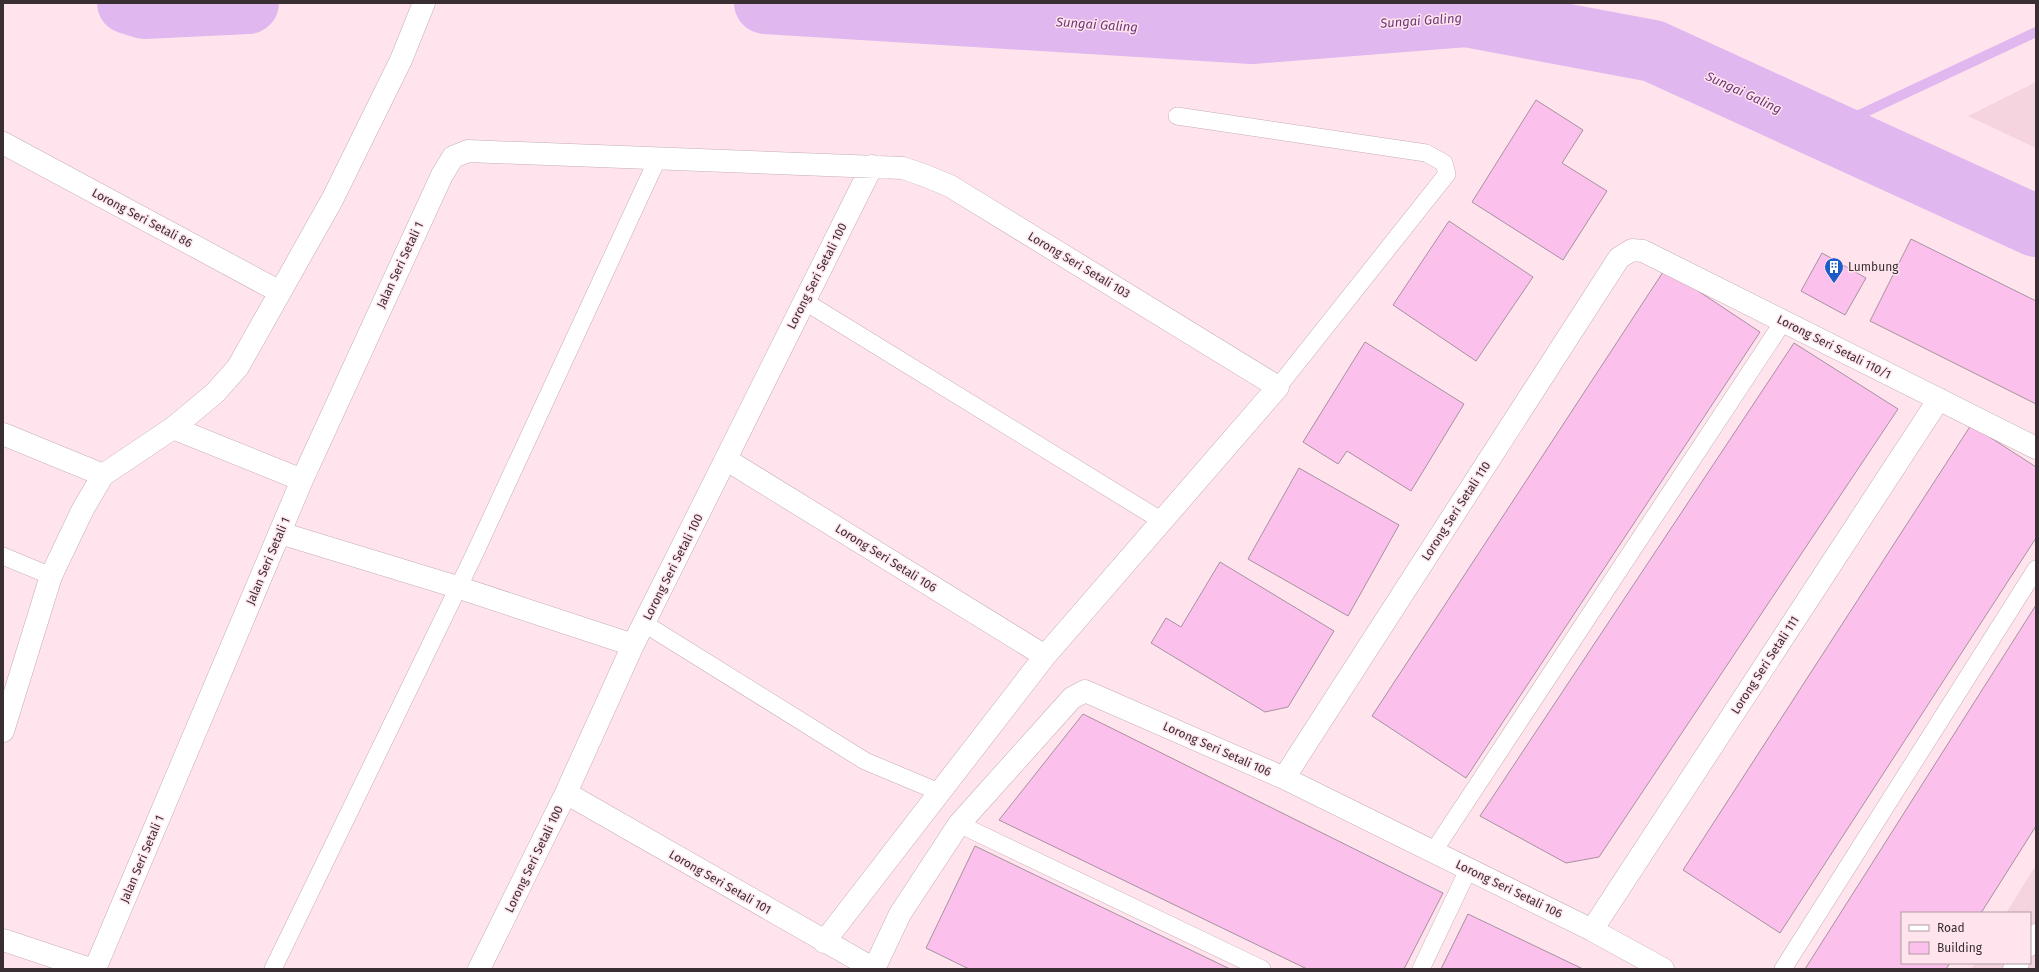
<svg xmlns="http://www.w3.org/2000/svg" width="2039" height="972" font-family="'Fira Sans',sans-serif">
<style>
.built{fill:#f5d3df}
.lines{fill:none;stroke-linecap:round;stroke-linejoin:round}
.stream{stroke:#e0b7ee;stroke-width:10}
.river{stroke:#e0b7ee;stroke-width:62}
.building{fill:#fbc0eb;stroke:#a691a0}
.lane-casing{stroke:#c6adb5;stroke-width:18}
.street-casing{stroke:#c6adb5;stroke-width:23}
.secondary-casing{stroke:#c6adb5;stroke-width:23}
.lane{stroke:#fff;stroke-width:17}
.street{stroke:#fff;stroke-width:22}
.secondary{stroke:#fff;stroke-width:22}
.labels{text-anchor:middle;stroke-width:3;stroke-linejoin:round;paint-order:stroke}
.street-label{font-size:12px;fill:#392f33;stroke:#ffe4ed}
.poi-label{font-size:12px;fill:#392f33;stroke:#ffe4ed;text-anchor:start}
.water-label{font-size:13px;font-style:italic;fill:#6b397b;stroke:#ffe4ed}
</style>
<rect width="100%" height="100%" fill="#ffe4ed"/>
<!-- built -->
<path class="built" d="M 2036,82 L 2036,148 L 1968,116 Z
M 2036,865 L 2036,969 L 1971,969 L 1975,963 L 2030,963 L 2030,913 L 2006,913 Z"/>
<g class="lines">
<!-- stream -->
<path class="stream" d="M 1827,130 L 2036,32"/>
<!-- river -->
<path class="river" d="M 128,3 L 144,8 L 248,3
M 765,3 L 1252,33 L 1466,16 L 1653,51 L 2036,226"/>
</g>
<!-- building -->
<path class="building" d="M 1536,100 L 1583,130 L 1562,163 L 1607,191 L 1563,260 L 1472,202 Z
M 1449,221 L 1533,277 L 1476,361 L 1393,305 Z
M 1911,239 L 2036,301 L 2036,404 L 1870,321 Z
M 1822,253 L 1866,278 L 1845,315 L 1801,291 Z
M 1665,269 L 1760,332 L 1466,778 L 1372,716 Z
M 1365,342 L 1464,404 L 1411,491 L 1347,451 L 1338,464 L 1303,442 Z
M 1794,343 L 1898,409 L 1599,857 L 1566,863 L 1480,816 Z
M 1971,425 L 2036,467 L 2036,538 L 1780,933 L 1683,870 Z
M 1299,468 L 1399,525 L 1348,616 L 1248,559 Z
M 1220,562 L 1334,631 L 1288,707 L 1265,712 L 1151,643 L 1166,618 L 1181,627 Z
M 2036,605 L 2036,826 L 1981,913 L 1902,913 L 1902,963 L 1950,963 L 1946,969 L 1805,969 Z
M 1083,714 L 1443,893 L 1404,969 L 1307,969 L 999,820 Z
M 975,846 L 1230,969 L 969,969 L 926,948 Z
M 1468,914 L 1583,969 L 1441,969 Z"/>
<g class="lines">
<defs>
<path id="lane" d="M 1177,116 L 1426,153 L 1444,163 L 1447,174 L 1278,387
M 804,301 L 1162,521
M 3,556 L 51,576
M 645,624 L 865,761 L 939,792
M 959,824 L 1262,969
M 1433,852 L 1783,322
M 273,969 L 474,555 L 657,160
M 1421,969 L 1469,868
M 1783,969 L 2036,569"/>
<path id="street" d="M 3,143 L 280,292
M 173,428 L 302,480
M 3,434 L 103,475
M 727,460 L 1045,656
M 280,533 L 457,587 L 633,645
M 1284,778 L 1619,258 L 1632,250 L 1643,251 L 2036,448
M 566,793 L 874,969
M 1592,930 L 1939,399
M 3,940 L 90,969
M 95,969 L 302,480 L 442,175 L 453,157 L 468,151 L 903,168 L 926,176 L 950,186 L 1278,387 L 1045,656 L 824,942
M 479,969 L 566,793 L 633,645 L 872,166
M 874,969 L 900,914 L 959,824 L 1072,698 L 1085,691 L 1284,778 L 1592,930 L 1663,969"/>
<path id="secondary" d="M 3,731 L 51,576 L 83,509 L 103,475 L 173,428 L 215,393 L 238,367 L 332,200 L 401,60 L 424,3
M 2030,945 L 2036,935
M 2014,969 L 2018,963"/>
</defs>
<!-- lane casing -->
<use href="#lane" class="lane-casing"/>
<!-- street casing -->
<use href="#street" class="street-casing"/>
<!-- secondary casing -->
<use href="#secondary" class="secondary-casing"/>
<!-- lane -->
<use href="#lane" class="lane"/>
<!-- street -->
<use href="#street" class="street"/>
<!-- secondary -->
<use href="#secondary" class="secondary"/>
</g>
<!-- icons -->
<defs>
<symbol id="building-pin" viewBox="-11 -11 22 30"><path d="M0 17L-7.5 6A9.5 9.5 0 1 1 7.5 6Z" fill="#1d5cc8" stroke="#ffe4ed"/><path d="M-4-6H4V6H1V3H-1V6H-4ZM-2.5-4.3h1.7v1.8h-1.7ZM.8-4.3h1.7v1.8H.8ZM-2.5-1h1.7V.8h-1.7ZM.8-1h1.7V.8H.8Z" fill="#fff"/></symbol>
</defs>
<g fill-rule="evenodd">
<use href="#building-pin" x="1823" y="256" width="22" height="30"/>
</g>
<g class="labels">
<!-- street labels -->
<g class="street-label">
<text transform="translate(142 218) rotate(28)" y="4">Lorong Seri Setali 86</text>
<text transform="translate(400 265) rotate(-65)" y="4">Jalan Seri Setali 1</text>
<text transform="translate(1079 265) rotate(31)" y="4">Lorong Seri Setali 103</text>
<text transform="translate(817 276) rotate(-63)" y="4">Lorong Seri Setali 100</text>
<text transform="translate(1834 347) rotate(27)" y="4">Lorong Seri Setali 110/1</text>
<text transform="translate(1456 511) rotate(-57)" y="4">Lorong Seri Setali 110</text>
<text transform="translate(886 558) rotate(32)" y="4">Lorong Seri Setali 106</text>
<text transform="translate(268 561) rotate(-67)" y="4">Jalan Seri Setali 1</text>
<text transform="translate(673 567) rotate(-63)" y="4">Lorong Seri Setali 100</text>
<text transform="translate(1765 665) rotate(-57)" y="4">Lorong Seri Setali 111</text>
<text transform="translate(1217 749) rotate(24)" y="4">Lorong Seri Setali 106</text>
<text transform="translate(142 859) rotate(-67)" y="4">Jalan Seri Setali 1</text>
<text transform="translate(534 859) rotate(-64)" y="4">Lorong Seri Setali 100</text>
<text transform="translate(720 882) rotate(30)" y="4">Lorong Seri Setali 101</text>
<text transform="translate(1509 889) rotate(26)" y="4">Lorong Seri Setali 106</text>
</g>
<!-- poi labels -->
<g class="poi-label">
<text x="1848" y="271">Lumbung</text>
</g>
<!-- water labels -->
<g class="water-label">
<text transform="translate(1421 20) rotate(-4)" y="5">Sungai Galing</text>
<text transform="translate(1097 24) rotate(4)" y="5">Sungai Galing</text>
<text transform="translate(1744 92) rotate(25)" y="5">Sungai Galing</text>
</g>
</g>
<!-- border -->
<rect width="2039" height="972" fill="none" stroke="#392f33" stroke-width="8"/>
<!-- legend -->
<rect x="1901" y="912" width="130" height="52" fill="#ffe4ed" stroke="#b09ca3"/>
<rect x="1909" y="925" width="20" height="6" fill="#ffffff" stroke="#b09ca3"/>
<text x="1937" y="932" font-size="12" fill="#392f33">Road</text>
<rect x="1909" y="942" width="20" height="12" fill="#fbc0eb" stroke="#b09ca3"/>
<text x="1937" y="952" font-size="12" fill="#392f33">Building</text>
</svg>
